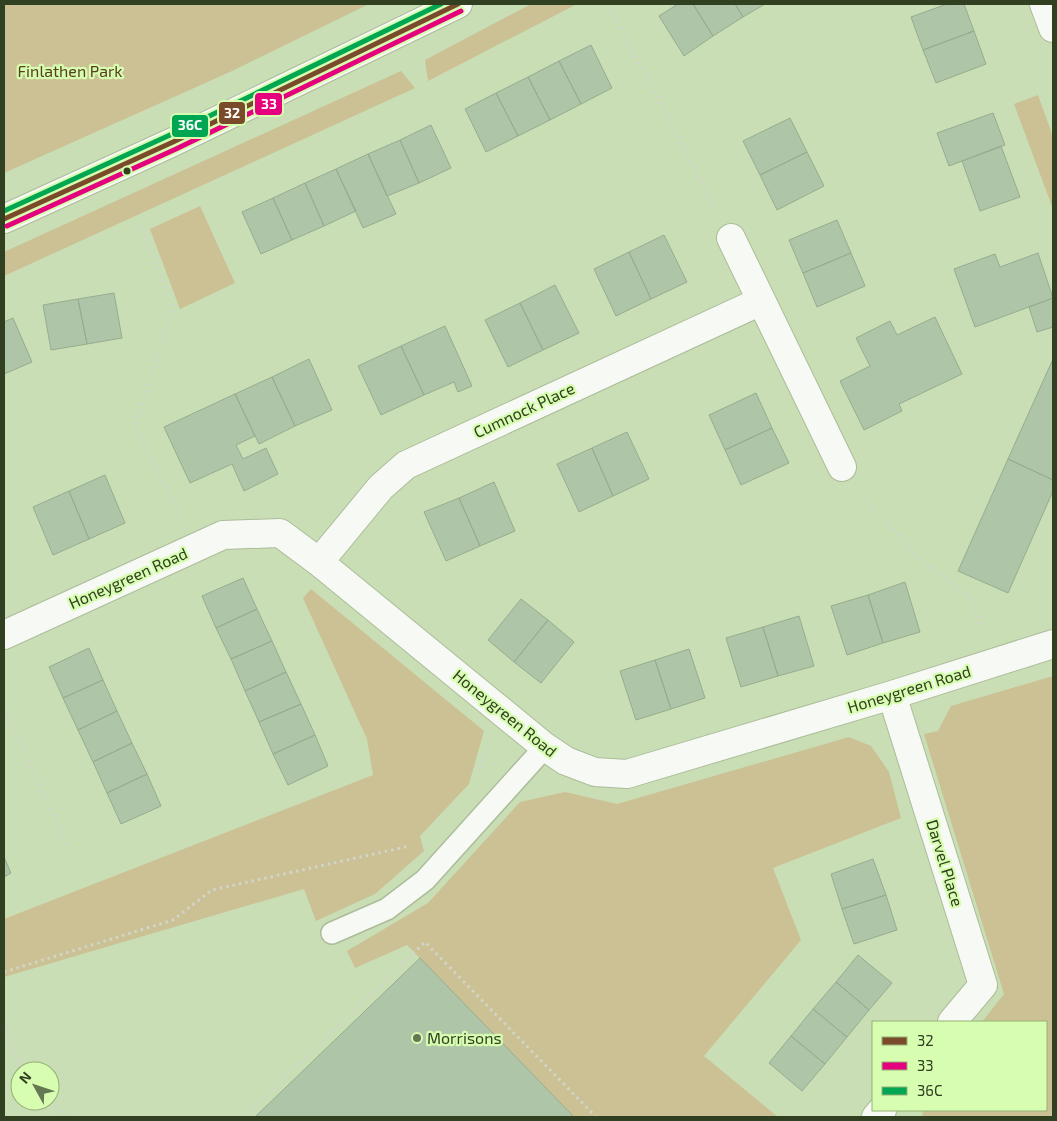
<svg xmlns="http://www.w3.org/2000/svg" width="1057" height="1121" font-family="'Exo 2',sans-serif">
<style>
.green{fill:#ccc095}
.building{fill:#aec6a7;stroke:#96ac8f}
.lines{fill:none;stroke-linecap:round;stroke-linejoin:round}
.lane-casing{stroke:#acbc9b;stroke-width:24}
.street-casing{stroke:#acbc9b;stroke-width:30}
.secondary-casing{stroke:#acbc9b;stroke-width:30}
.path{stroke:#d0d6c8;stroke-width:3;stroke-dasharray:2.5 4;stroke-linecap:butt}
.lane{stroke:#f7faf4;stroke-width:21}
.street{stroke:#f7faf4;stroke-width:28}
.secondary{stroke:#f7faf4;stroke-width:28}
.bus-1-casing{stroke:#d7fdb0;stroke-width:9}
.bus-2-casing{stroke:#d7fdb0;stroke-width:9}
.bus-3-casing{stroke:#d7fdb0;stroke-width:9}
.bus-1{stroke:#7a4b2a;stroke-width:5}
.bus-2{stroke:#e5007d;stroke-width:5}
.bus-3{stroke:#00a651;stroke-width:5}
.bus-dot{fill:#314021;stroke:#d7fdb0;stroke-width:2}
.poi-dot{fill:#667754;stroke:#d7fdb0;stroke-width:2}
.labels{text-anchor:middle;stroke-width:4.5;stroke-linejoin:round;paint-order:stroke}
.park-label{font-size:16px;fill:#583e1e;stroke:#d7fdb0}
.street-label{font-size:16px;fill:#314021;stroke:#d7fdb0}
.poi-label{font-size:16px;fill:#314021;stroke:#d7fdb0;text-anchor:start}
.line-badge{stroke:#d7fdb0;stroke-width:2}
.badge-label{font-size:14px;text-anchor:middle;font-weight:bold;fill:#fff}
</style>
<rect width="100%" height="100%" fill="#c9deb4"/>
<!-- green -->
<path class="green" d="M 4,4 L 369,4 L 232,71 L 4,173 Z
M 531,4 L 577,4 L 428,81 L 425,60 Z
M 401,71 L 415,88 L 4,276 L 4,252 Z
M 1038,95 L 1053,137 L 1053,209 L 1014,104 Z
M 200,206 L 235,283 L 180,309 L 150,229 Z
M 311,589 L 484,731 L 469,784 L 420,836 L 424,851 L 375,894 L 316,921 L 304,889 L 4,977 L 4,919 L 373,775 L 367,739 L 303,598 Z
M 1053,676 L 1053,1117 L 922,1117 L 923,1110 L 1046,1110 L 1046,1022 L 982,1022 L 1004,994 L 924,734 L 938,731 L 951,706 Z
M 849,737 L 871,746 L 889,772 L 901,818 L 773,868 L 801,940 L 704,1056 L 778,1117 L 574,1117 L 407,945 L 355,968 L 347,951 L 428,903 L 520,802 L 565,792 L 617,804 Z"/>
<!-- building -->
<path class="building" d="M 678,4 L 693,4 L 713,36 L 684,56 L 659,16 Z
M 693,4 L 735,4 L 743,17 L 713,36 Z
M 735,4 L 765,4 L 743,17 Z
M 947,4 L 964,4 L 974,31 L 923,50 L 911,17 Z
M 974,31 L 986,64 L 936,83 L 923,50 Z
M 591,45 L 612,88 L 581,104 L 559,61 Z
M 559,61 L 581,104 L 550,120 L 528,77 Z
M 528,77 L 550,120 L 518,136 L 496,93 Z
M 496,93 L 518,136 L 486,152 L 465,109 Z
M 993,113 L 1005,145 L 949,166 L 937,133 Z
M 790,118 L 807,152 L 760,175 L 743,141 Z
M 431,125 L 451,168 L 419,183 L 400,140 Z
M 400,140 L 419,183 L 387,196 L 368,154 Z
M 1001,146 L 1020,197 L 980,211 L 962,161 Z
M 807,152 L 824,186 L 777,210 L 760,175 Z
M 368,154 L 396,214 L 363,228 L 336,169 Z
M 336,169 L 356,211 L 324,226 L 305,183 Z
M 305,183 L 324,226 L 292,240 L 273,198 Z
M 273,198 L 292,240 L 261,254 L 242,212 Z
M 837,220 L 851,253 L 803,273 L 789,240 Z
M 664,235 L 687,282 L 651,299 L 629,252 Z
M 629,252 L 651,299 L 616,316 L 594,269 Z
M 851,253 L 865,286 L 817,307 L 803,273 Z
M 1038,253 L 1053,298 L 975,327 L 954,269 L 995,254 L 1000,267 Z
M 555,285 L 579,333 L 543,350 L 520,303 Z
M 114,293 L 122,338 L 87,344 L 78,299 Z
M 1053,298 L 1053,327 L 1037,332 L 1029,307 Z
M 78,299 L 87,344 L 51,350 L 43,305 Z
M 520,303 L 543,350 L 508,367 L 485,320 Z
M 935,317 L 962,374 L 899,404 L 902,411 L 864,430 L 840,381 L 870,366 L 856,338 L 890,321 L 897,335 Z
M 13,318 L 32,362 L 4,374 L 4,322 Z
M 445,326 L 472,386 L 458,392 L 454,382 L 424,395 L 401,346 Z
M 401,346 L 424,395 L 381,415 L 358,366 Z
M 309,359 L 332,410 L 295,426 L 272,377 Z
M 1053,359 L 1053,480 L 1008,459 Z
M 272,377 L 295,426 L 259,444 L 235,394 Z
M 756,393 L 772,428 L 725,450 L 709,415 Z
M 235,394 L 255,436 L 236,445 L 243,459 L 266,448 L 278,474 L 244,491 L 232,464 L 190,483 L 164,427 Z
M 772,428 L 789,463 L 741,485 L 725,450 Z
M 627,432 L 649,479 L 613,496 L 592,448 Z
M 592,448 L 613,496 L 579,512 L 557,464 Z
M 1008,459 L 1053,480 L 1053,491 L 1008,593 L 958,571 Z
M 105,475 L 125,523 L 89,539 L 69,491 Z
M 494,482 L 515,531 L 480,546 L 459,498 Z
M 69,491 L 89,539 L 53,555 L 33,507 Z
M 459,498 L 480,546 L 446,561 L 424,512 Z
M 243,578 L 257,609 L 216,628 L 202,596 Z
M 905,582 L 920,632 L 883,643 L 868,595 Z
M 868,595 L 883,643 L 847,655 L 831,606 Z
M 521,599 L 548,620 L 514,662 L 488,640 Z
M 257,609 L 272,641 L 231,659 L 216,628 Z
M 799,616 L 814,666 L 778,676 L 763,627 Z
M 548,620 L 574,642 L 541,683 L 514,662 Z
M 763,627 L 778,676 L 741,687 L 726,638 Z
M 272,641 L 286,672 L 245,691 L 231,659 Z
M 89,648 L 103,680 L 63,698 L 49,667 Z
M 689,649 L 705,698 L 671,709 L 655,660 Z
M 655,660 L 671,709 L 636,720 L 620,671 Z
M 286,672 L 301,704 L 259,722 L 245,691 Z
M 103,680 L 117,711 L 78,730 L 63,698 Z
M 301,704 L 315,735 L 273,754 L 259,722 Z
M 117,711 L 132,743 L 93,762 L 78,730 Z
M 315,735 L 328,766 L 288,785 L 273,754 Z
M 132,743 L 147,774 L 107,793 L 93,762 Z
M 147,774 L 161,806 L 121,824 L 107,793 Z
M 4,857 L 11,873 L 4,877 Z
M 873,859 L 886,895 L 842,909 L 831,874 Z
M 886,895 L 897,930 L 854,944 L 842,909 Z
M 858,955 L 892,983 L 869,1010 L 836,982 Z
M 420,958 L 574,1117 L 255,1117 Z
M 836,982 L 869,1010 L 847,1037 L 813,1009 Z
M 813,1009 L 847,1037 L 825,1064 L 791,1036 Z
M 791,1036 L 825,1064 L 802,1091 L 769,1063 Z"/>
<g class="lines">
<defs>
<path id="lane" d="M 332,933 L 387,909 L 425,880 L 545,747"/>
<path id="street" d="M 1044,4 L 1053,28
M 731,238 L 842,467
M 319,562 L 381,487 L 406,465 L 761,301
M 4,635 L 223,535 L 280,533 L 319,562 L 545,747 L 566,761 L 595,772 L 627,774 L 892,695 L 1053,644
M 892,695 L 983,985 L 952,1022
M 876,1117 L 882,1110"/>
<path id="secondary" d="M 4,219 L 173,142 L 458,4"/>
</defs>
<!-- lane casing -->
<use href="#lane" class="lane-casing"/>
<!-- street casing -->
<use href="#street" class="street-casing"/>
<!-- secondary casing -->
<use href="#secondary" class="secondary-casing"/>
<!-- path -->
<path class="path" d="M 608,4 L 716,209
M 141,225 L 173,308 L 135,427 L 181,517
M 863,494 L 881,517 L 923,562 L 970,598 L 982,630
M 4,707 L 67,845
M 480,768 L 488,746
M 4,972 L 173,920 L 212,890 L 410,846
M 4,1022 L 21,1071
M 50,1101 L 66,1117
M 245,1117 L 425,942 L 596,1117"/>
<!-- lane -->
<use href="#lane" class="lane"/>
<!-- street -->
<use href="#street" class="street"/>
<!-- secondary -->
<use href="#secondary" class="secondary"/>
<defs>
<path id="bus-1" d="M 4,219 L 173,142 L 458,4"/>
<path id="bus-2" d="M 7,226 L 176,149 L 461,11"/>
<path id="bus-3" d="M 4,211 L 170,135 L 441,4"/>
</defs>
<!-- bus-1 casing -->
<use href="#bus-1" class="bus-1-casing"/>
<!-- bus-2 casing -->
<use href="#bus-2" class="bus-2-casing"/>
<!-- bus-3 casing -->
<use href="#bus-3" class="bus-3-casing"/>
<!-- bus-1 -->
<use href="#bus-1" class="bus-1"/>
<!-- bus-2 -->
<use href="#bus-2" class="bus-2"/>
<!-- bus-3 -->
<use href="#bus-3" class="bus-3"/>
</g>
<!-- markers -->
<circle class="bus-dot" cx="127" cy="171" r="4.5"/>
<circle class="poi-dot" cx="417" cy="1038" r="5"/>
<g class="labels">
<!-- park labels -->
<g class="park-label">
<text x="70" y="77">Finlathen Park</text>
</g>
<!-- street labels -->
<g class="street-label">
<text transform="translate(524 410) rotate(-25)" y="6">Cumnock Place</text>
<text transform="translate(128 578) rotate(-24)" y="6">Honeygreen Road</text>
<text transform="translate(909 689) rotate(-17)" y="6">Honeygreen Road</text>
<text transform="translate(505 713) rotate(39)" y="6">Honeygreen Road</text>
<text transform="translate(945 863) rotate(73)" y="6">Darvel Place</text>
</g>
<!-- poi labels -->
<g class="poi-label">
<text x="427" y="1044">Morrisons</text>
</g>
</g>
<g class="line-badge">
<rect x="254" y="92" width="29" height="24" rx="5" fill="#e5007d"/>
<rect x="218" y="101" width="28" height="24" rx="5" fill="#7a4b2a"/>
<rect x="171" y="114" width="38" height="24" rx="5" fill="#00a651"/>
</g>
<g class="badge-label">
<text x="269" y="109">33</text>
<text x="232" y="118">32</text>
<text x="190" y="130">36C</text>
</g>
<!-- border -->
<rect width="1057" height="1121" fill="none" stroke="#314021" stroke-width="10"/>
<!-- legend -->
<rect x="872" y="1021" width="175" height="90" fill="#d7fdb0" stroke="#95b177"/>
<rect x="882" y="1037" width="25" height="8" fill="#7a4b2a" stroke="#95b177"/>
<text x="917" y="1046" font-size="15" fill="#314021">32</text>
<rect x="882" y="1062" width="25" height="8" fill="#e5007d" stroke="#95b177"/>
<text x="917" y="1071" font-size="15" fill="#314021">33</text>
<rect x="882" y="1087" width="25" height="8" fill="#00a651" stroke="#95b177"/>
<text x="917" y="1096" font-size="15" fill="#314021">36C</text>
<!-- north arrow -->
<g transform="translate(35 1086) rotate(310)"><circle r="24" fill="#d7fdb0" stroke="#95b177"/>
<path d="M0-4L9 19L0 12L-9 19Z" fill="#667754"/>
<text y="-8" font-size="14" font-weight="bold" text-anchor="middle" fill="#314021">N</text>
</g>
</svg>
